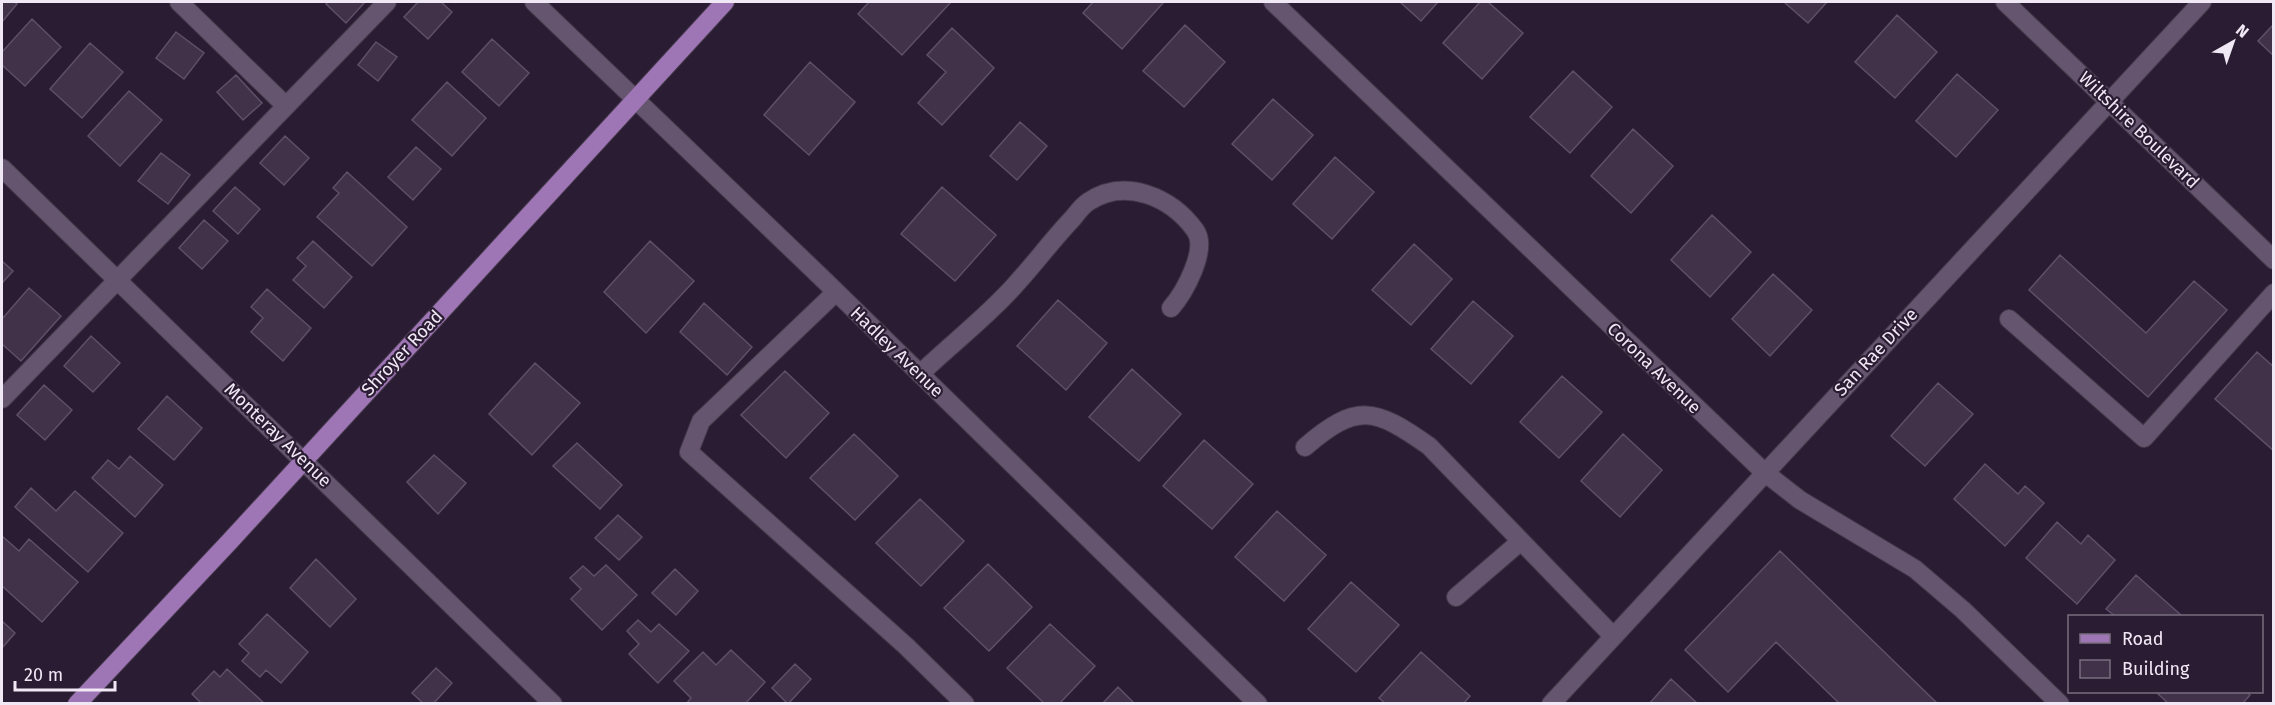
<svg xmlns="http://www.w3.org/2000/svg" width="2275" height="705" font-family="'Fira Sans',sans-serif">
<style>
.building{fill:#413249;stroke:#5f4f68;stroke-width:1.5}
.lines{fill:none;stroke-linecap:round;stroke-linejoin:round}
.minor-casing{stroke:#44384a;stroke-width:20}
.major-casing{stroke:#44384a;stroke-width:20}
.minor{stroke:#65556e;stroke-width:18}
.major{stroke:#9e75b5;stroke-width:18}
.labels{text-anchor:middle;stroke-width:4.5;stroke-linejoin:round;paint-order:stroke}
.street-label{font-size:18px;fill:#f1e8f6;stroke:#2a1c32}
</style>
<rect width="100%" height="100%" fill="#2a1c32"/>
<!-- building -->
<path class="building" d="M 2,2 L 14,2 L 17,4 L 2,22 Z
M 328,2 L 365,2 L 346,23 L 326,4 Z
M 418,2 L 441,2 L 452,12 L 428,39 L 404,17 Z
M 869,2 L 951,2 L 902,55 L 858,14 Z
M 1093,2 L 1161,2 L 1163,3 L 1122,49 L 1083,13 Z
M 1400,2 L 1438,2 L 1421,21 Z
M 1480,2 L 1488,2 L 1523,33 L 1482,79 L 1443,43 Z
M 1784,2 L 1827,2 L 1808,23 Z
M 1897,15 L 1937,52 L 1895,98 L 1855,62 Z
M 32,19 L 61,47 L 25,86 L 2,65 L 2,52 Z
M 2274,24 L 2274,56 L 2258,41 Z
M 1185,25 L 1225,62 L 1184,107 L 1143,71 Z
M 952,28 L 994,68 L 942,125 L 918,103 L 946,72 L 927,55 Z
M 176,32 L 204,53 L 184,79 L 156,58 Z
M 492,39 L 529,73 L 499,106 L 462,72 Z
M 376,42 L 397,57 L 378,81 L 358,65 Z
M 90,43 L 123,72 L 82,118 L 50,89 Z
M 810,62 L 855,102 L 809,155 L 764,115 Z
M 1573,71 L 1612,107 L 1570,153 L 1530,117 Z
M 1957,74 L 1998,110 L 1956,157 L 1916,121 Z
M 236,75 L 262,103 L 243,120 L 217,92 Z
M 447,82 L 486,118 L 452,156 L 412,120 Z
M 129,91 L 162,120 L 120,166 L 88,136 Z
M 1273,99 L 1313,135 L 1272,180 L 1232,144 Z
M 1020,122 L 1047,146 L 1017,180 L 990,156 Z
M 1633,129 L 1673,166 L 1631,213 L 1591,176 Z
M 285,136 L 309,158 L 284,185 L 260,163 Z
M 416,147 L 441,169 L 413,200 L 388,177 Z
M 161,153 L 190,175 L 168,204 L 138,181 Z
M 1335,157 L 1374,192 L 1332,239 L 1293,204 Z
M 347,172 L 407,227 L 372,266 L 317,217 L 339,193 L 333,188 Z
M 235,187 L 260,209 L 238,234 L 213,211 Z
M 942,187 L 996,235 L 955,281 L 901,234 Z
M 1712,215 L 1751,252 L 1710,297 L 1671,260 Z
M 204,220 L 228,241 L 202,269 L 179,248 Z
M 313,241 L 352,277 L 324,308 L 293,280 L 306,266 L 297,258 Z
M 650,241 L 694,281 L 646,333 L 604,292 Z
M 1414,244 L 1452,279 L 1411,325 L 1372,290 Z
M 2060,255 L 2146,333 L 2194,281 L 2227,310 L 2148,397 L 2029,290 Z
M 2,261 L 13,271 L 2,283 Z
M 1773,274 L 1812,310 L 1770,356 L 1732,319 Z
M 29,288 L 61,316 L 21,361 L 2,344 L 2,319 Z
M 267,289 L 311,328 L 283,361 L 251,332 L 263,318 L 251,307 Z
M 1058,300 L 1107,343 L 1066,390 L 1017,346 Z
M 1473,301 L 1513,336 L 1471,384 L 1431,349 Z
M 704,303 L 752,347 L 727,375 L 680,332 Z
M 91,336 L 120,363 L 93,392 L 64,366 Z
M 2257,352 L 2274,367 L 2274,451 L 2215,399 Z
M 535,363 L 580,403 L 532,455 L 489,414 Z
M 1132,369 L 1181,414 L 1139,461 L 1089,417 Z
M 785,371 L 829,413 L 786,458 L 741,415 Z
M 1562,376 L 1602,412 L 1559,458 L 1520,422 Z
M 1938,383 L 1973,414 L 1925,466 L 1891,436 Z
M 44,385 L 72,410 L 45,440 L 17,415 Z
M 167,396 L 202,428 L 174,460 L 138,429 Z
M 854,434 L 898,476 L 855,520 L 810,478 Z
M 1623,434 L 1662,470 L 1620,517 L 1581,481 Z
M 1204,440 L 1253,484 L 1212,529 L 1163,486 Z
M 577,443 L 622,485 L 600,509 L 553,466 Z
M 434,455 L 466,483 L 438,514 L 407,482 Z
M 130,456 L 163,485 L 135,517 L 92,478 L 108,460 L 119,469 Z
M 1985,464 L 2018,494 L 2025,486 L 2044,503 L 2005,546 L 1954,499 Z
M 31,488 L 56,511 L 75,491 L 123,533 L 88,572 L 15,507 Z
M 920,499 L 964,541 L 921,586 L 876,543 Z
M 1277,511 L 1326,555 L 1284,601 L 1235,557 Z
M 618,515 L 642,537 L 619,560 L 595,538 Z
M 2057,522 L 2081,544 L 2088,535 L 2115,560 L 2077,604 L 2026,558 Z
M 2,536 L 19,551 L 29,539 L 78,582 L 42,622 L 2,586 Z
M 1780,551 L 1938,704 L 1840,704 L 1776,642 L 1728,692 L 1685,650 Z
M 316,559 L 356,599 L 330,627 L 290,588 Z
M 988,564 L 1032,607 L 989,651 L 944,608 Z
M 606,565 L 637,595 L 602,630 L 571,599 L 581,589 L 570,578 L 583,566 L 594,576 Z
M 675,569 L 698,591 L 676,615 L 652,593 Z
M 2136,575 L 2182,616 L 2115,616 L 2106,609 Z
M 1351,582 L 1399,625 L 1356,672 L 1308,629 Z
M 267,614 L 308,652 L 281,683 L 266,670 L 260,677 L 242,661 L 249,653 L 239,644 Z
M 638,620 L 651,632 L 659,624 L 689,651 L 658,683 L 629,654 L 639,644 L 627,631 Z
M 2,621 L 15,633 L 2,648 Z
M 1050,624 L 1095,666 L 1059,704 L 1045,704 L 1007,668 Z
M 731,650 L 765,682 L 745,704 L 686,704 L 691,698 L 674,681 L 703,652 L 716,665 Z
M 1421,652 L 1470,696 L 1463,704 L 1386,704 L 1379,698 Z
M 795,664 L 811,679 L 788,704 L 772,688 Z
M 436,668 L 452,683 L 433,704 L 424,704 L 412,693 Z
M 227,669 L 265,704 L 202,704 L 192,694 L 214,671 L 220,677 Z
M 1671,679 L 1698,704 L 1649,704 Z
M 1118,687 L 1135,704 L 1102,704 Z
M 2156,692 L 2246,692 L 2250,695 L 2242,704 L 2169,704 Z"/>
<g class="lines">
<defs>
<path id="minor" d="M 179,2 L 286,106
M 534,2 L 824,280 L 1258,704
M 1273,2 L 1764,472 L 1800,500 L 1915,569 L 1963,610 L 2060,704
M 2005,2 L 2274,260
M 2,168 L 553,704
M 836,292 L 701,421 L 689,452 L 906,646 L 965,704
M 2009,319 L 2144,438 L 2274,293
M 920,374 C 951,344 988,316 1016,284 C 1036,262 1053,239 1073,218 C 1077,213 1082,206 1088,202 C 1125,177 1171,197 1195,230 C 1209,249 1184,293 1171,308
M 2,399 L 387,2
M 1305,447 C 1357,402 1375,408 1429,446 L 1613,636
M 1456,597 L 1521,541
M 1551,704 L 2202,2"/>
<path id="major" d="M 77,704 L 231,540 L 725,2"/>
</defs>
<!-- minor casing -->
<use href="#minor" class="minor-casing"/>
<!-- major casing -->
<use href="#major" class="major-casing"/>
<!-- minor -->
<use href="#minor" class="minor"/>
<!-- major -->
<use href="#major" class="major"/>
</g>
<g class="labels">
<!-- street labels -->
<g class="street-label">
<text transform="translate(2139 130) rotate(44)" y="6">Wiltshire Boulevard</text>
<text transform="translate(897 352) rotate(44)" y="6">Hadley Avenue</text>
<text transform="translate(1876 352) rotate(-47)" y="6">San Rae Drive</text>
<text transform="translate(402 353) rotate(-47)" y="6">Shroyer Road</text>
<text transform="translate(1654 368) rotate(44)" y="6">Corona Avenue</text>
<text transform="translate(278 435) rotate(44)" y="6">Monteray Avenue</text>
</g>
</g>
<!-- border -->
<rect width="2275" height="705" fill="none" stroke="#f1e8f6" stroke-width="6"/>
<!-- legend -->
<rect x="2068" y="615" width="195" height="78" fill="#2a1c32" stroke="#7a6e80" stroke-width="1.5"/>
<rect x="2080" y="634" width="30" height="9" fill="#9e75b5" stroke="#7a6e80" stroke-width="1.5"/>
<text x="2122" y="645" font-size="18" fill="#f1e8f6">Road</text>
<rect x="2080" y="660" width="30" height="18" fill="#413249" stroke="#7a6e80" stroke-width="1.5"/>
<text x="2122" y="675" font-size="18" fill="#f1e8f6">Building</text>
<!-- north arrow -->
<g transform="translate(2233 42) rotate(40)" stroke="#2a1c32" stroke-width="4.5" paint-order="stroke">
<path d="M0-4.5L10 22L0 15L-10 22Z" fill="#f1e8f6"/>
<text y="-9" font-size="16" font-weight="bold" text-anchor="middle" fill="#f1e8f6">N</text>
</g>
<!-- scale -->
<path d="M15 681v9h100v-9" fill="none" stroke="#f1e8f6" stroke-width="3"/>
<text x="24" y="681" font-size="18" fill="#f1e8f6" stroke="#2a1c32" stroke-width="4.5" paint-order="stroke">20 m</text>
</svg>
